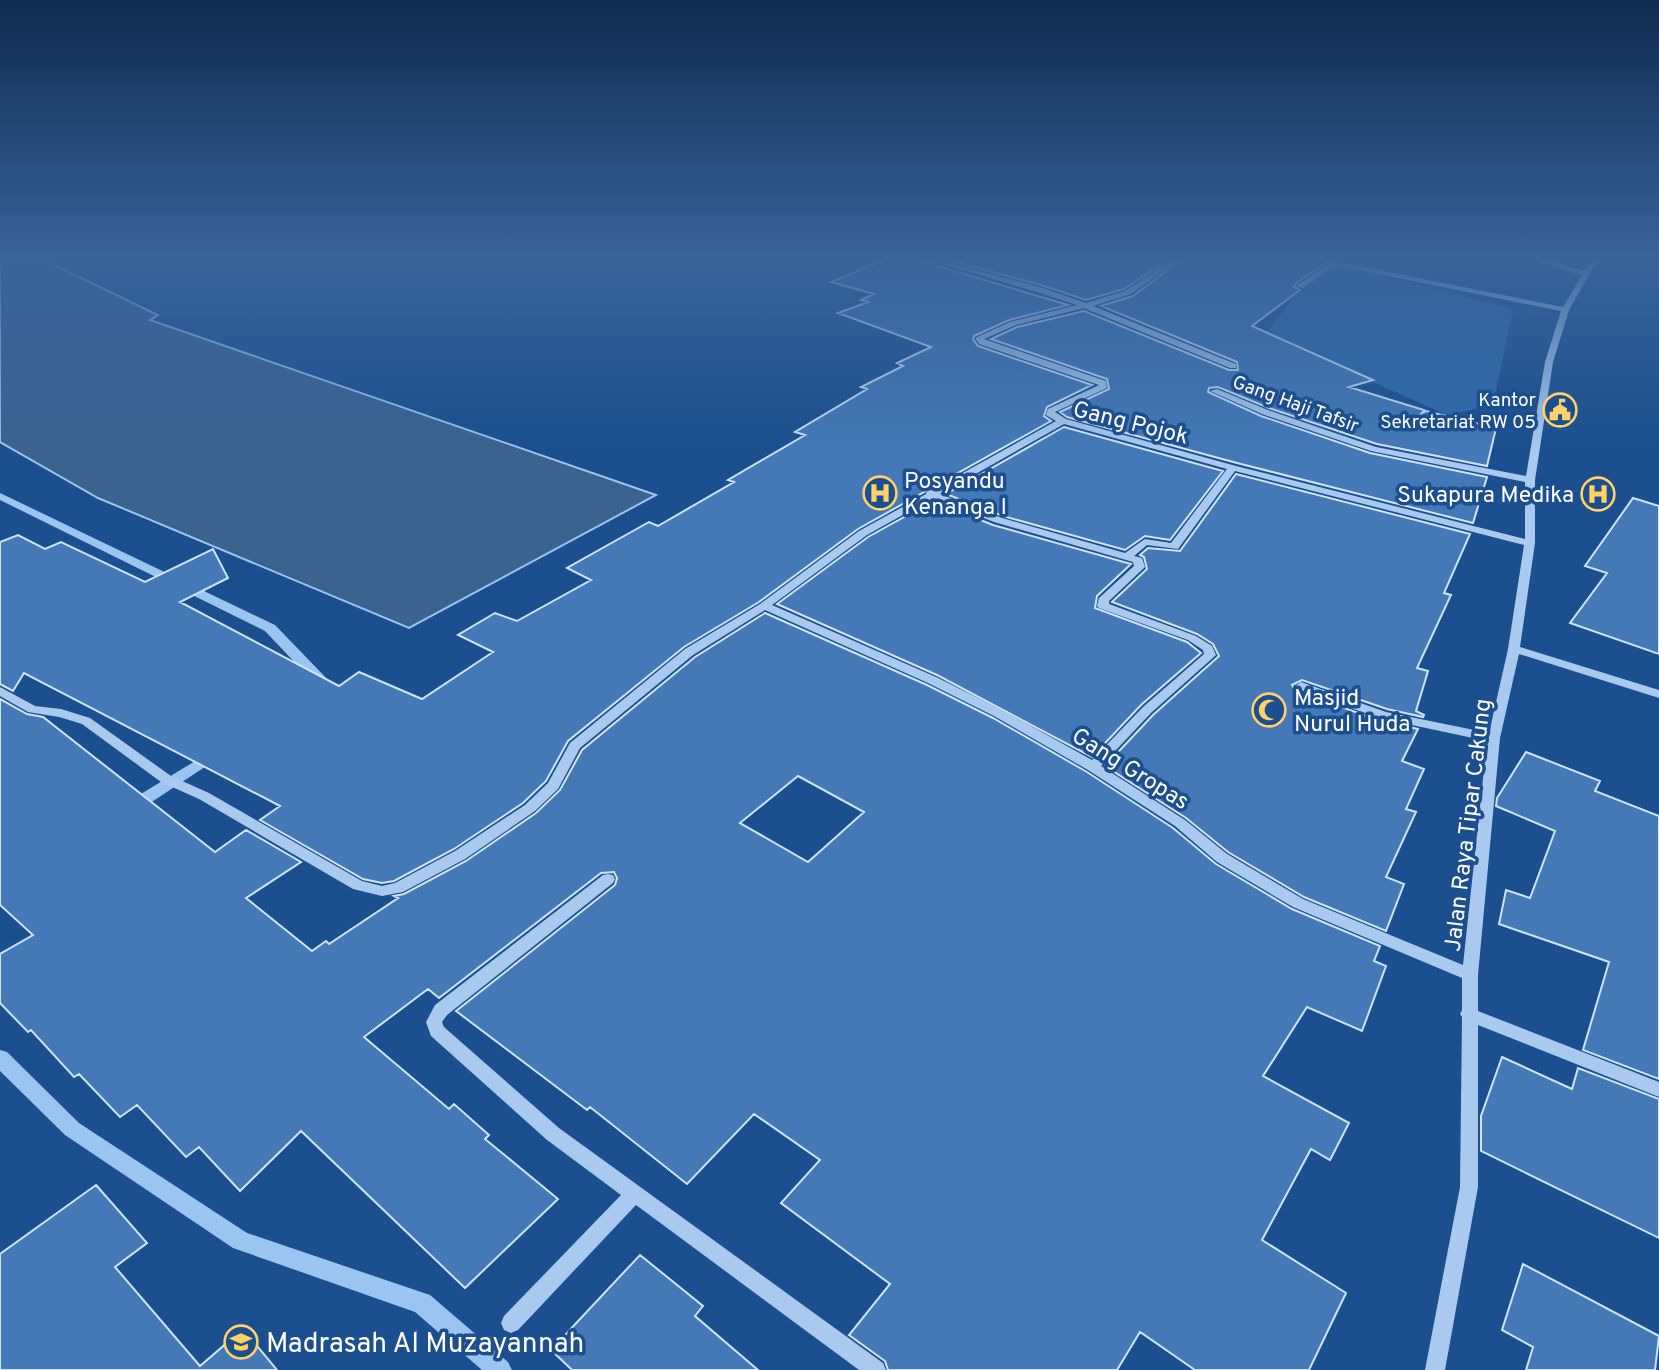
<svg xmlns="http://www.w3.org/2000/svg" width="1659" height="1370" font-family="Overpass,sans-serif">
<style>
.green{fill:#2e69ad}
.water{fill:#3c6290;stroke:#9cc4f0;stroke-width:2}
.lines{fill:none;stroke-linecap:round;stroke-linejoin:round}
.stream{fill:#9cc4f0;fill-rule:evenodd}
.building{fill:#4478b7;stroke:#cfe3fa;stroke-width:2;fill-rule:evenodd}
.minor{fill:#a9c9ee;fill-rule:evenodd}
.labels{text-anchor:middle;stroke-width:7;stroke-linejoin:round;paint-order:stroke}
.far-poi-label{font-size:19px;fill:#fff;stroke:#1b4f8f;text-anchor:end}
.far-street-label{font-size:19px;fill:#fff;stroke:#1b4f8f}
.street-label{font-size:23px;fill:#fff;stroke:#1b4f8f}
.poi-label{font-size:23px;fill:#fff;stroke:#1b4f8f;text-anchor:start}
.near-poi-label{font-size:28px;fill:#fff;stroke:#1b4f8f;text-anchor:start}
</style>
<rect width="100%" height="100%" fill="#1b4f8f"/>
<!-- green -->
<path class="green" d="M 1322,262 L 1513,309 L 1493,405 L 1447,415 L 1265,334 Z"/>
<!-- water -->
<path class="water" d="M 0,258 L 40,258 L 158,315 L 150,320 L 656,495 L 409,628 L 98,498 L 0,442 Z"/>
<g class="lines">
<!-- stream -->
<path class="stream" d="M 0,493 L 275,625 L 333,685 L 330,689 L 320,689 L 265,631 L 0,500 Z
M 215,749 L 222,754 L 220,757 L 138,811 L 126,811 L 124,807 L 126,803 Z
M 0,1050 L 7,1052 L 79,1123 L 247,1233 L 430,1295 L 508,1362 L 512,1370 L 482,1370 L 415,1312 L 233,1248 L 65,1135 L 0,1071 Z"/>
</g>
<!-- building -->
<path class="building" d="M 888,258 L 919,258 L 921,261 L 1068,305 L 1009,320 L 974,336 L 973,339 L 978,346 L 1092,385 L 1047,407 L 1044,416 L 1051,421 L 858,529 L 759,602 L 684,647 L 568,741 L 546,781 L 523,803 L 454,849 L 394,881 L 382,883 L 363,879 L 260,820 L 280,806 L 24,673 L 13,691 L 0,684 L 0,542 L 18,535 L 45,549 L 61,542 L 145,582 L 213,549 L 228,578 L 180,602 L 339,686 L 359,672 L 422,699 L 493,652 L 458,635 L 495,613 L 517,621 L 591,580 L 567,568 L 649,522 L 658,526 L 734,482 L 728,480 L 805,435 L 795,432 L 867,389 L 861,387 L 903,366 L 897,363 L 931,347 L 838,313 L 868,302 L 861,300 L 874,294 L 831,282 Z
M 940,258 L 1171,258 L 1124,289 L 1086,300 L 1041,285 Z
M 1184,258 L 1345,258 L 1327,262 L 1295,284 L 1294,287 L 1300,290 L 1252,326 L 1373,380 L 1349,387 L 1424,410 L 1422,413 L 1426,411 L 1496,428 L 1487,466 L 1377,444 L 1269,408 L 1218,387 L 1209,388 L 1208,392 L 1261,416 L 1370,453 L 1487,477 L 1473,523 L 1237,463 L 1067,417 L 1060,412 L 1109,389 L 1107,379 L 991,339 L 1017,327 L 1084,311 L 1229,370 L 1238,370 L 1237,362 L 1101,306 L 1133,296 Z
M 1064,427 L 1223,471 L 1170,540 L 1145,536 L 1125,550 L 1003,516 L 946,494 Z
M 1236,474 L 1470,534 L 1444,593 L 1451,595 L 1417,668 L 1428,671 L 1416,711 L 1424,715 L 1423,717 L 1387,709 L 1302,680 L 1292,685 L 1296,691 L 1378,720 L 1418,729 L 1402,761 L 1424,769 L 1406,809 L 1416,812 L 1386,877 L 1404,884 L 1386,931 L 1304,897 L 1228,852 L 1186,818 L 1105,766 L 1153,715 L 1219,656 L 1213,644 L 1197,634 L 1112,602 L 1147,569 L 1144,557 L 1140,555 L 1148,548 L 1180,551 Z
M 1633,498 L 1659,506 L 1659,654 L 1570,623 L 1607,573 L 1585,566 Z
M 933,501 L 993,525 L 1131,564 L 1097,596 L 1095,608 L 1187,642 L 1201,653 L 1141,705 L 1092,757 L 937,675 L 777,604 L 868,537 Z
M 765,613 L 927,685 L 993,718 L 1087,772 L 1173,828 L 1216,864 L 1292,909 L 1380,946 L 1374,961 L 1386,966 L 1362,1031 L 1307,1007 L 1263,1076 L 1349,1123 L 1330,1160 L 1311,1149 L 1262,1240 L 1346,1293 L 1309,1370 L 1195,1370 L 1140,1332 L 1117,1370 L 888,1370 L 885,1361 L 849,1335 L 890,1284 L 781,1203 L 820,1160 L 754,1114 L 687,1184 L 590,1107 L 587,1110 L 456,1011 L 615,885 L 617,878 L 614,872 L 601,873 L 439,998 L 428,989 L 364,1037 L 449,1109 L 454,1104 L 489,1135 L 485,1139 L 558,1199 L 465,1288 L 301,1131 L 240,1191 L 199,1147 L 186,1157 L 137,1105 L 120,1117 L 79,1074 L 74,1077 L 31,1030 L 28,1032 L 0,1003 L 0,954 L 33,935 L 0,905 L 0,699 L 27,714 L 43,717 L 215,852 L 246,830 L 301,862 L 246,898 L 312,951 L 326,941 L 329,944 L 398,898 L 394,896 L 404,894 L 466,861 L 536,813 L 560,790 L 582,750 L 695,657 ZM 798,776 L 864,812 L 808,862 L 740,823 Z
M 1526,752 L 1600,781 L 1595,791 L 1659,816 L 1659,1079 L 1583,1050 L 1609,962 L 1499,924 L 1506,890 L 1530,898 L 1555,831 L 1496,806 L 1497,798 Z
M 1502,1057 L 1572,1089 L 1578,1068 L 1659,1099 L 1659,1238 L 1481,1151 L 1481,1116 Z
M 96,1185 L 147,1243 L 115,1267 L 200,1366 L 243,1329 L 277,1370 L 0,1370 L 0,1254 Z
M 640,1255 L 703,1306 L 695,1316 L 758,1370 L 572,1370 L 551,1350 Z
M 1523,1264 L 1659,1336 L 1655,1370 L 1526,1370 L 1533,1347 L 1502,1330 Z"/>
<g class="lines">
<!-- minor -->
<path class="minor" d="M 922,258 L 931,258 L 1040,287 L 1086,303 L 1125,291 L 1175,258 L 1182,258 L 1131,294 L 1093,306 L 1236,364 L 1236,368 L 1230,368 L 1084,308 L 1016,325 L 984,339 L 1106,381 L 1107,388 L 1055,412 L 1066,419 L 1236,466 L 1525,539 L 1525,482 L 1371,451 L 1262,414 L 1210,391 L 1217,389 L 1268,410 L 1376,447 L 1526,476 L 1545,362 L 1561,311 L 1339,266 L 1332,267 L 1303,288 L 1296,286 L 1328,264 L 1339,262 L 1563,307 L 1582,275 L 1531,259 L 1530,258 L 1539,258 L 1584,271 L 1588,266 L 1598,258 L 1605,258 L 1593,268 L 1569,310 L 1553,362 L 1535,480 L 1535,543 L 1520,647 L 1659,690 L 1659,698 L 1519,654 L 1500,738 L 1478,975 L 1478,1011 L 1659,1082 L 1659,1097 L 1478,1025 L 1478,1187 L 1445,1370 L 1425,1370 L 1460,1187 L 1462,1017 L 1460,1014 L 1462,1010 L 1462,978 L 1293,907 L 1217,862 L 1175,826 L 1088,770 L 994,716 L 928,683 L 765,610 L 693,655 L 580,748 L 558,789 L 535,811 L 465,859 L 403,892 L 382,896 L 353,889 L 199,799 L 161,782 L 82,724 L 59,717 L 28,712 L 0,696 L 0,687 L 35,706 L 61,709 L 90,718 L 171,776 L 209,793 L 362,881 L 382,886 L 395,883 L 455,851 L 525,805 L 548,783 L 570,743 L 685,649 L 760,604 L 859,531 L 926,494 L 927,491 L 932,490 L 1056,421 L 1046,415 L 1048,409 L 1099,385 L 979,344 L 975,338 L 1010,322 L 1077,305 L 1034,291 ZM 1064,424 L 1227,469 L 1171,543 L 1145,539 L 1125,553 L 1002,518 L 940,494 ZM 1235,471 L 1524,545 L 1508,649 L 1489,733 L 1386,712 L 1301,682 L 1295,686 L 1297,689 L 1379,718 L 1487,741 L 1463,965 L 1303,899 L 1227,854 L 1185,820 L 1101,766 L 1151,713 L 1216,655 L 1212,646 L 1196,636 L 1109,604 L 1109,601 L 1145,567 L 1142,558 L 1134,556 L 1147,545 L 1178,549 ZM 933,498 L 994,522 L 1133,562 L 1134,566 L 1099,598 L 1097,606 L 1099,608 L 1188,640 L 1203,650 L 1204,654 L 1143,707 L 1092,760 L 1002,710 L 936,677 L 772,605 L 867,535 Z
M 608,874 L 613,875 L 615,879 L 613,883 L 447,1015 L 442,1022 L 444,1027 L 559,1128 L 883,1363 L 886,1370 L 859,1370 L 636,1205 L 518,1330 L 511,1333 L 504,1330 L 501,1323 L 504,1316 L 621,1195 L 547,1140 L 431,1036 L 426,1022 L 435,1005 L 603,875 Z"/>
</g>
<!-- sky -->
<linearGradient id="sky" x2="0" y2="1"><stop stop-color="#0f2b4f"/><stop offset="0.57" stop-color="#39639b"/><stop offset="1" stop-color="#39639b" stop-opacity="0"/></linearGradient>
<rect width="1659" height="449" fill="url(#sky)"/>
<!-- icons -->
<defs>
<symbol id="civic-ring" viewBox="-11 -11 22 22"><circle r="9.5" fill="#1b4f8f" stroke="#ffd166" stroke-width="1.5"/><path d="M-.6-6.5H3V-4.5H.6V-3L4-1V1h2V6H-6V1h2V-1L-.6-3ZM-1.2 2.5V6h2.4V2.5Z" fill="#ffd166"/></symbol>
<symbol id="hospital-ring" viewBox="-11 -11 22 22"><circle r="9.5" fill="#1b4f8f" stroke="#ffd166" stroke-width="1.5"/><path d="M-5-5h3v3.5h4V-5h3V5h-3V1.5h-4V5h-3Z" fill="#ffd166"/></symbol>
<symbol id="mosque-ring" viewBox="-11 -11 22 22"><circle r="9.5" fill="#1b4f8f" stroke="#ffd166" stroke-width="1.5"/><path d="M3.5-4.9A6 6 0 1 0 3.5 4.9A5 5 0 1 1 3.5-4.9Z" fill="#ffd166"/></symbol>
<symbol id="school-ring" viewBox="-11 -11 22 22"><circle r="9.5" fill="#1b4f8f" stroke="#ffd166" stroke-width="1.5"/><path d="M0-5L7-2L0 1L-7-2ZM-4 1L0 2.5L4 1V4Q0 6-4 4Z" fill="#ffd166"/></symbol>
</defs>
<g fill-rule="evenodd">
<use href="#civic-ring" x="1541" y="391" width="38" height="38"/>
<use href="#hospital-ring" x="861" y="474" width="38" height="38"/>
<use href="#hospital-ring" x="1579" y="475" width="38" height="38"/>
<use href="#mosque-ring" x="1250" y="691" width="38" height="38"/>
<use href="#school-ring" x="222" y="1323" width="38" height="38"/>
</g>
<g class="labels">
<!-- far-poi labels -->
<g class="far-poi-label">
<text x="1536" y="406">Kantor<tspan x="1536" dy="22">Sekretariat RW 05</tspan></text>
</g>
<!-- far-street labels -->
<g class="far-street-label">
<text transform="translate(1296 403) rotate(20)" y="7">Gang Haji Tafsir</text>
</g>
<!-- street labels -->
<g class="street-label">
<text transform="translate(1131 422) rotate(14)" y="8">Gang Pojok</text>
<text transform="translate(1131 768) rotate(32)" y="8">Gang Gropas</text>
<text transform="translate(1467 825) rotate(-83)" y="8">Jalan Raya Tipar Cakung</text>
</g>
<!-- poi labels -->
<g class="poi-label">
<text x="904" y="488">Posyandu<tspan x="904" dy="26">Kenanga I</tspan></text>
<text x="1574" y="502" text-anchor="end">Sukapura Medika</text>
<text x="1294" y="705">Masjid<tspan x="1294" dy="26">Nurul Huda</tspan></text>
</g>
<!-- near-poi labels -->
<g class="near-poi-label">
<text x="266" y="1352">Madrasah Al Muzayannah</text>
</g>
</g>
</svg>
